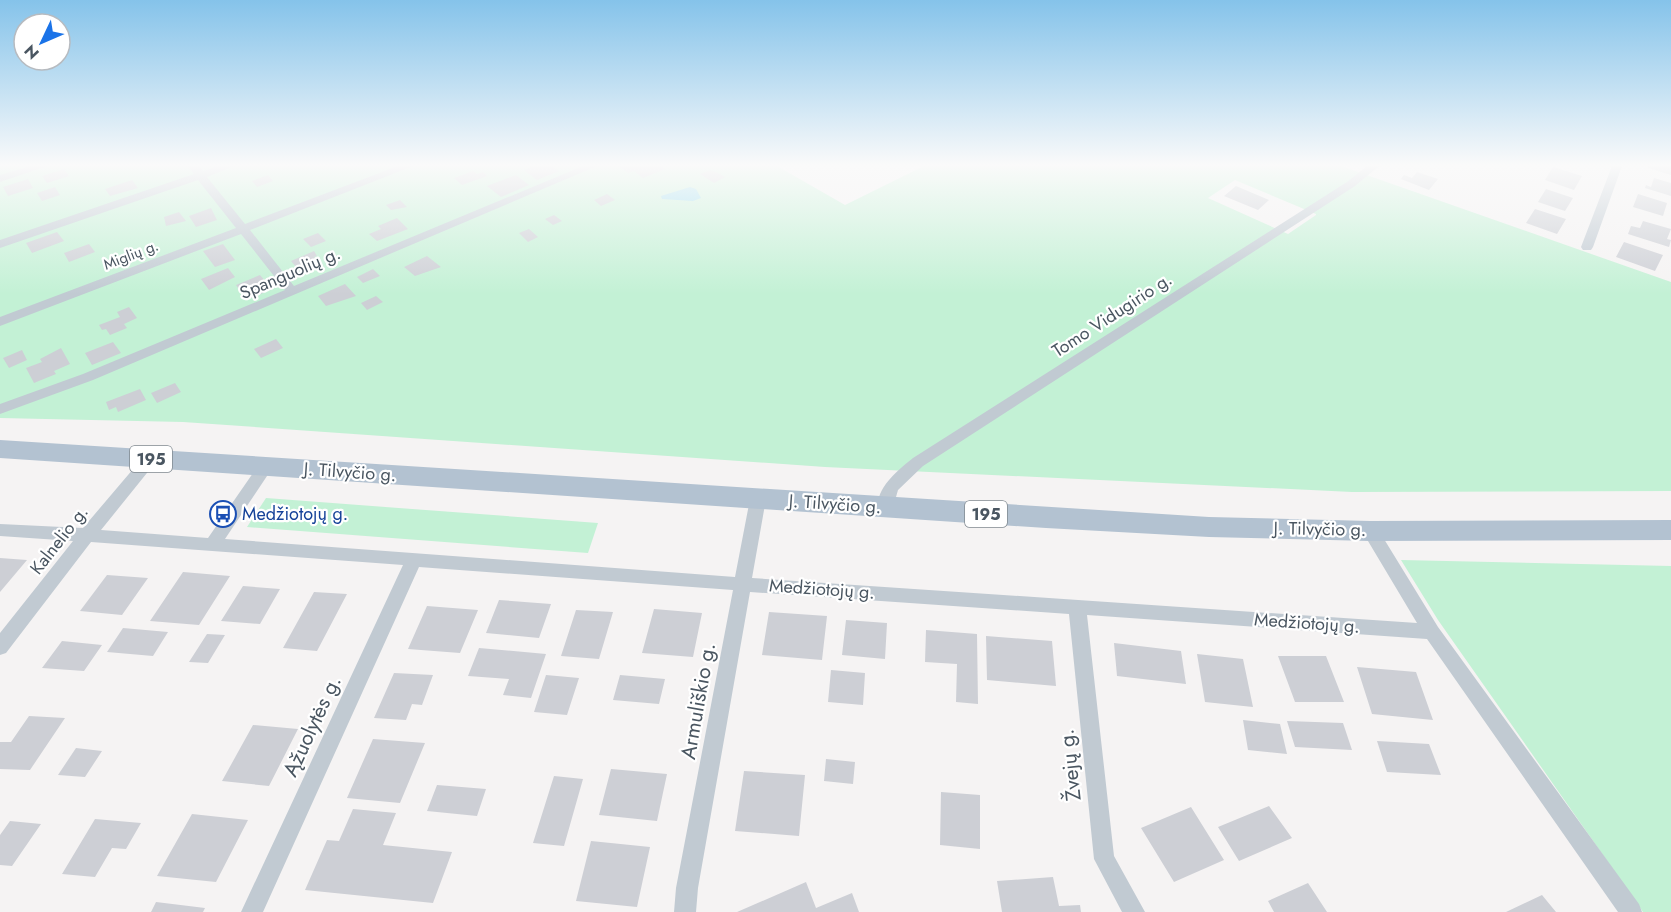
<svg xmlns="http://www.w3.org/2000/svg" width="1671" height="912" font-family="Jost,sans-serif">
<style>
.green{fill:#c3f1d5;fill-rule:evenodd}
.water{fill:#90daee}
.building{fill:#cdcfd5}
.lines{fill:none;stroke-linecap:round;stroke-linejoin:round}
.street{fill:#c1cad2;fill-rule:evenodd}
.primary{fill:#b3c2d1;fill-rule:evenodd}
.labels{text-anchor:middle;stroke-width:4.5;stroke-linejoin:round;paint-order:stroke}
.far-street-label{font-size:15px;fill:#4a5661;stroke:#fff}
.shield{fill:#fff;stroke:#808990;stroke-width:1.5}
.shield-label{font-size:16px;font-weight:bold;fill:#4a5661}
.street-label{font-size:18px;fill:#4a5661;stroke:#fff}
.transit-label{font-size:18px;fill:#164399;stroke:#fff;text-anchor:start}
.near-street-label{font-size:21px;fill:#4a5661;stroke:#fff}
</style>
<rect width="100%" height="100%" fill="#f5f3f3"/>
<!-- green -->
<path class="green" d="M 0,166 L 777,166 L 845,205 L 924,166 L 1341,166 L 1671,282 L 1671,491 L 1352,492 L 825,467 L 183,422 L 0,418 ZM 1235,180 L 1316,214 L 1316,215 L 1288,234 L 1208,198 Z
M 266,498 L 598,523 L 588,553 L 247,527 Z
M 1401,560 L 1671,566 L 1671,912 L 1643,912 L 1438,620 Z"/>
<!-- water -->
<path class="water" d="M 690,187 L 696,189 L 701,198 L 693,201 L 662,199 L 661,196 Z"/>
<!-- building -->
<path class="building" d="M 534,166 L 552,166 L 559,171 L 537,180 L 524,170 Z
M 618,166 L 661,166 L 665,169 L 643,178 L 634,171 L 628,173 Z
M 1649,166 L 1671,166 L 1671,175 L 1648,168 Z
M 1553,167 L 1582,176 L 1574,190 L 1545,180 Z
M 64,169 L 69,176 L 47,183 L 42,176 Z
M 710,170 L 718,173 L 725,177 L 714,183 L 700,174 Z
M 473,171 L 477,174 L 483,172 L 487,176 L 462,185 L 454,178 Z
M 1417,172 L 1438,179 L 1429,190 L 1401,179 L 1404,175 L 1412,178 Z
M 268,175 L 273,181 L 257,187 L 252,181 Z
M 516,175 L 529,185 L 501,197 L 487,186 Z
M 1654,178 L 1671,183 L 1671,196 L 1645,188 L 1646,185 L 1651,187 Z
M 28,179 L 33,188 L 8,196 L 3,187 Z
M 132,180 L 138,188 L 110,196 L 105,189 Z
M 1236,186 L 1269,200 L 1258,210 L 1224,196 Z
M 55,187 L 60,195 L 42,201 L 37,193 Z
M 1546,189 L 1573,198 L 1565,211 L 1538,202 Z
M 607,194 L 615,200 L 601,206 L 594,200 Z
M 1638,194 L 1667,203 L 1663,216 L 1633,207 Z
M 400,200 L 407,207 L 391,210 L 386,205 Z
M 211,208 L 217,220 L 196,227 L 189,216 Z
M 1535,209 L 1566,219 L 1557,234 L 1526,223 Z
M 179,212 L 186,221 L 166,226 L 164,217 Z
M 554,215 L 562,221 L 553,225 L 545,219 Z
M 397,218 L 408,229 L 377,241 L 369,234 L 381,229 L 378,226 Z
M 1643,221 L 1671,229 L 1667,239 L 1671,240 L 1669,247 L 1628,234 L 1631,226 L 1640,228 Z
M 529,229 L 538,237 L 528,242 L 519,233 Z
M 57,232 L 64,241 L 32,253 L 26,243 Z
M 318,233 L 326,241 L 311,247 L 303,239 Z
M 1624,242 L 1663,255 L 1655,271 L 1616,257 Z
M 89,244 L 95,252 L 69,262 L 64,253 Z
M 223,244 L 235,260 L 215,267 L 203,251 Z
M 314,251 L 317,256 L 314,257 L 321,266 L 302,274 L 291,261 Z
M 427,256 L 441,267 L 415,276 L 404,267 Z
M 228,268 L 235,277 L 209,290 L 201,279 Z
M 373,269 L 380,276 L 363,283 L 357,277 Z
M 260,275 L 272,289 L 247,300 L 236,285 Z
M 345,284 L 356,296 L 326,306 L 318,296 Z
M 376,296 L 383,302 L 367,310 L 361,303 Z
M 129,307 L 137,318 L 124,324 L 127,328 L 110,335 L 106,329 L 102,330 L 99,325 L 120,317 L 117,312 Z
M 276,339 L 283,348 L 261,358 L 254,349 Z
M 113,342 L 121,353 L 92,365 L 85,353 Z
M 61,348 L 70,364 L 54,371 L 56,374 L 34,383 L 26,368 L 42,362 L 40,359 Z
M 22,350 L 27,360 L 9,368 L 3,358 Z
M 175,383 L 181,392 L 157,403 L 151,393 Z
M 140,389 L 146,400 L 118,412 L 116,407 L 109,410 L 106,402 Z
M 0,558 L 27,560 L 0,592 Z
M 183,572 L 230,576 L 199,625 L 150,621 Z
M 107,575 L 148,578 L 122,615 L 80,611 Z
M 243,586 L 280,589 L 260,624 L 221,621 Z
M 314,592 L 347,594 L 317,651 L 283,648 Z
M 499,600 L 551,604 L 539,638 L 486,633 Z
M 427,606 L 478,610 L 460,653 L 408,649 Z
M 654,609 L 702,613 L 693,657 L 642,653 Z
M 576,610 L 613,612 L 599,659 L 561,656 Z
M 769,612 L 827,616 L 822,660 L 762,655 Z
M 846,620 L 887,623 L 885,659 L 842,655 Z
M 123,628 L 168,632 L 153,656 L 107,652 Z
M 926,630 L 977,634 L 978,704 L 956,702 L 957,664 L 925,662 Z
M 207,634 L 225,635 L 208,663 L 189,662 Z
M 986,636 L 1052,641 L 1056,686 L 987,680 Z
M 62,641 L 102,645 L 84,671 L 42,668 Z
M 1114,643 L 1181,651 L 1186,684 L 1117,676 Z
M 479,648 L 546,654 L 531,698 L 503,695 L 509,679 L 468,676 Z
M 1197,654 L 1243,659 L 1253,707 L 1205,702 Z
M 1278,656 L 1326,656 L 1344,702 L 1295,702 Z
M 1357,667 L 1416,672 L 1433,720 L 1372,714 Z
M 831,670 L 865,673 L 863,705 L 828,702 Z
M 394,673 L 433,675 L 422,705 L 412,704 L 406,720 L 374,718 Z
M 546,675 L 579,678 L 567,715 L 534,712 Z
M 620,675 L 665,679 L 659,704 L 613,700 Z
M 29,716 L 65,718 L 30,770 L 0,769 L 0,742 L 11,742 Z
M 1243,720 L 1280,724 L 1287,754 L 1248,750 Z
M 1287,721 L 1343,723 L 1352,750 L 1295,747 Z
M 253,725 L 298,729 L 269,786 L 222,781 Z
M 373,739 L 425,743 L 400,803 L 347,798 Z
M 1377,741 L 1429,744 L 1441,775 L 1387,772 Z
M 76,748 L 102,751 L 85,777 L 58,775 Z
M 826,759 L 855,762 L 853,784 L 824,781 Z
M 611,769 L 667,774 L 657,821 L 599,815 Z
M 744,771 L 805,775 L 799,836 L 735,831 Z
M 554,776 L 583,779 L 564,846 L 533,843 Z
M 437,785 L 486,789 L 477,816 L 427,811 Z
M 941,792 L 980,795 L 980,849 L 940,845 Z
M 1269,806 L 1292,838 L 1239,861 L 1218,827 Z
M 1191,807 L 1224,860 L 1174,882 L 1141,828 Z
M 353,809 L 396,813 L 383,845 L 452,852 L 433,903 L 305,890 L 327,840 L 339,841 Z
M 192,814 L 248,820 L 216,882 L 157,876 Z
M 95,819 L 141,823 L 126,849 L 112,848 L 95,877 L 62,874 Z
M 10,821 L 41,824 L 12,866 L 0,865 L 0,835 Z
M 591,841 L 650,847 L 637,907 L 576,901 Z
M 1053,877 L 1059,906 L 1080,905 L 1081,912 L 1002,912 L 997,881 Z
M 806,882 L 816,908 L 852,893 L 859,912 L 737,912 Z
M 1308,883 L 1327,912 L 1274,912 L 1268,901 Z
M 1542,895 L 1556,912 L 1506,912 Z
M 156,902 L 205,908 L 203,912 L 151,912 Z"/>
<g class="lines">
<!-- street -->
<path class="street" d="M 31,166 L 47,166 L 0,182 L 0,175 Z
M 188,166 L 199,166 L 203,171 L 219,166 L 234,166 L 207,177 L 245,224 L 398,166 L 413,166 L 250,230 L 294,286 L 583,166 L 597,166 L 93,380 L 0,414 L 0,404 L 83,374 L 285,290 L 241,234 L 0,326 L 0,317 L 236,228 L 198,180 L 0,248 L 0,240 L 194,174 Z
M 1367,166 L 1379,166 L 1355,186 L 923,466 L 898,490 L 892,511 L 880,511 C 871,492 899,469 913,458 L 1347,182 Z
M 1612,166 L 1622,166 L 1593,247 L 1591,250 L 1583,250 L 1581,247 Z
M 150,453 L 155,455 L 158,459 L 155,463 L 101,530 L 208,538 L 260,463 L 270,463 L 273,467 L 225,539 L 735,577 L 750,499 L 752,495 L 764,495 L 766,499 L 752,578 L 1417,623 L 1362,531 L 1364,526 L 1370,525 L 1376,526 L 1438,627 L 1639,904 L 1642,912 L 1618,912 L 1427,639 L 1087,615 L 1114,856 L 1145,912 L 1122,912 L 1094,859 L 1069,614 L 750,592 L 698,888 L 696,912 L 674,912 L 676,888 L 733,590 L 419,567 L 263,912 L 241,912 L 403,565 L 91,542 L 6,653 L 0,655 L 0,633 L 73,541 L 0,536 L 0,524 L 83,528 L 145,455 Z"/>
<!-- primary -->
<path class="primary" d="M 0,440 L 1209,517 L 1370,521 L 1671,520 L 1671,540 L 1370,541 L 1209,537 L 1046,528 L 0,458 Z"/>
</g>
<!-- sky -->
<linearGradient id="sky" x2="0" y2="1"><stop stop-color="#85c3ea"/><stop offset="0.56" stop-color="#fafafa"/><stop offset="1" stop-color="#fafafa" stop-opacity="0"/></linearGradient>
<rect width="1671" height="294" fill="url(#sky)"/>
<!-- icons -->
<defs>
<symbol id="bus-ring" viewBox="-11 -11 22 22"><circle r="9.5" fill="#fff" stroke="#1a4fb4" stroke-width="1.5"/><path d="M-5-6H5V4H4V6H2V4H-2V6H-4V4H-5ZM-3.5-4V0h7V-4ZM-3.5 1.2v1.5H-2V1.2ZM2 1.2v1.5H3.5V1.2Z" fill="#1a4fb4"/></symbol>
</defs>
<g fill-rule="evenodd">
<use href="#bus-ring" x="208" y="499" width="30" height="30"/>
</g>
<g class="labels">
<!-- far-street labels -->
<g class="far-street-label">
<text transform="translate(131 255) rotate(-21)" y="5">Miglių g.</text>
</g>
<!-- shield labels -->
<g class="shield">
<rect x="130" y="446" width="42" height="26" rx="4.5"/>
<rect x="965" y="501" width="42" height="26" rx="4.5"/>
</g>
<g class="shield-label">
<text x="151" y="465">195</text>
<text x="986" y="520">195</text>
</g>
<!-- street labels -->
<g class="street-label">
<text transform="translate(290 273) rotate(-23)" y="6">Spanguolių g.</text>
<text transform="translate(1112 315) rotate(-33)" y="6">Tomo Vidugirio g.</text>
<text transform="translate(350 472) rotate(4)" y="6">J. Tilvyčio g.</text>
<text transform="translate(835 504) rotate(4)" y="6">J. Tilvyčio g.</text>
<text transform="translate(1320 529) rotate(1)" y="6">J. Tilvyčio g.</text>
<text transform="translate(59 540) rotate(-52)" y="6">Kalnelio g.</text>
<text transform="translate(822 589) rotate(4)" y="6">Medžiotojų g.</text>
<text transform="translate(1307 623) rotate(4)" y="6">Medžiotojų g.</text>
</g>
<!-- transit labels -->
<g class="transit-label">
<text x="242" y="520">Medžiotojų g.</text>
</g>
<!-- near-street labels -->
<g class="near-street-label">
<text transform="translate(698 701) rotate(-80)" y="7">Armuliškio g.</text>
<text transform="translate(312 726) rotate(-65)" y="7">Ąžuolytės g.</text>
<text transform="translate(1070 765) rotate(-96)" y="7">Žvejų g.</text>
</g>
</g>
<!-- north arrow -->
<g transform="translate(42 42) rotate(226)"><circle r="28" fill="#ffffff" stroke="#b7bbc0" stroke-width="1.5"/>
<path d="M0-4.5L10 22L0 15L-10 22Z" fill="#1a73e8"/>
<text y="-9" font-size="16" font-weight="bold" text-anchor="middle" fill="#4a5661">N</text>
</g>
</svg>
